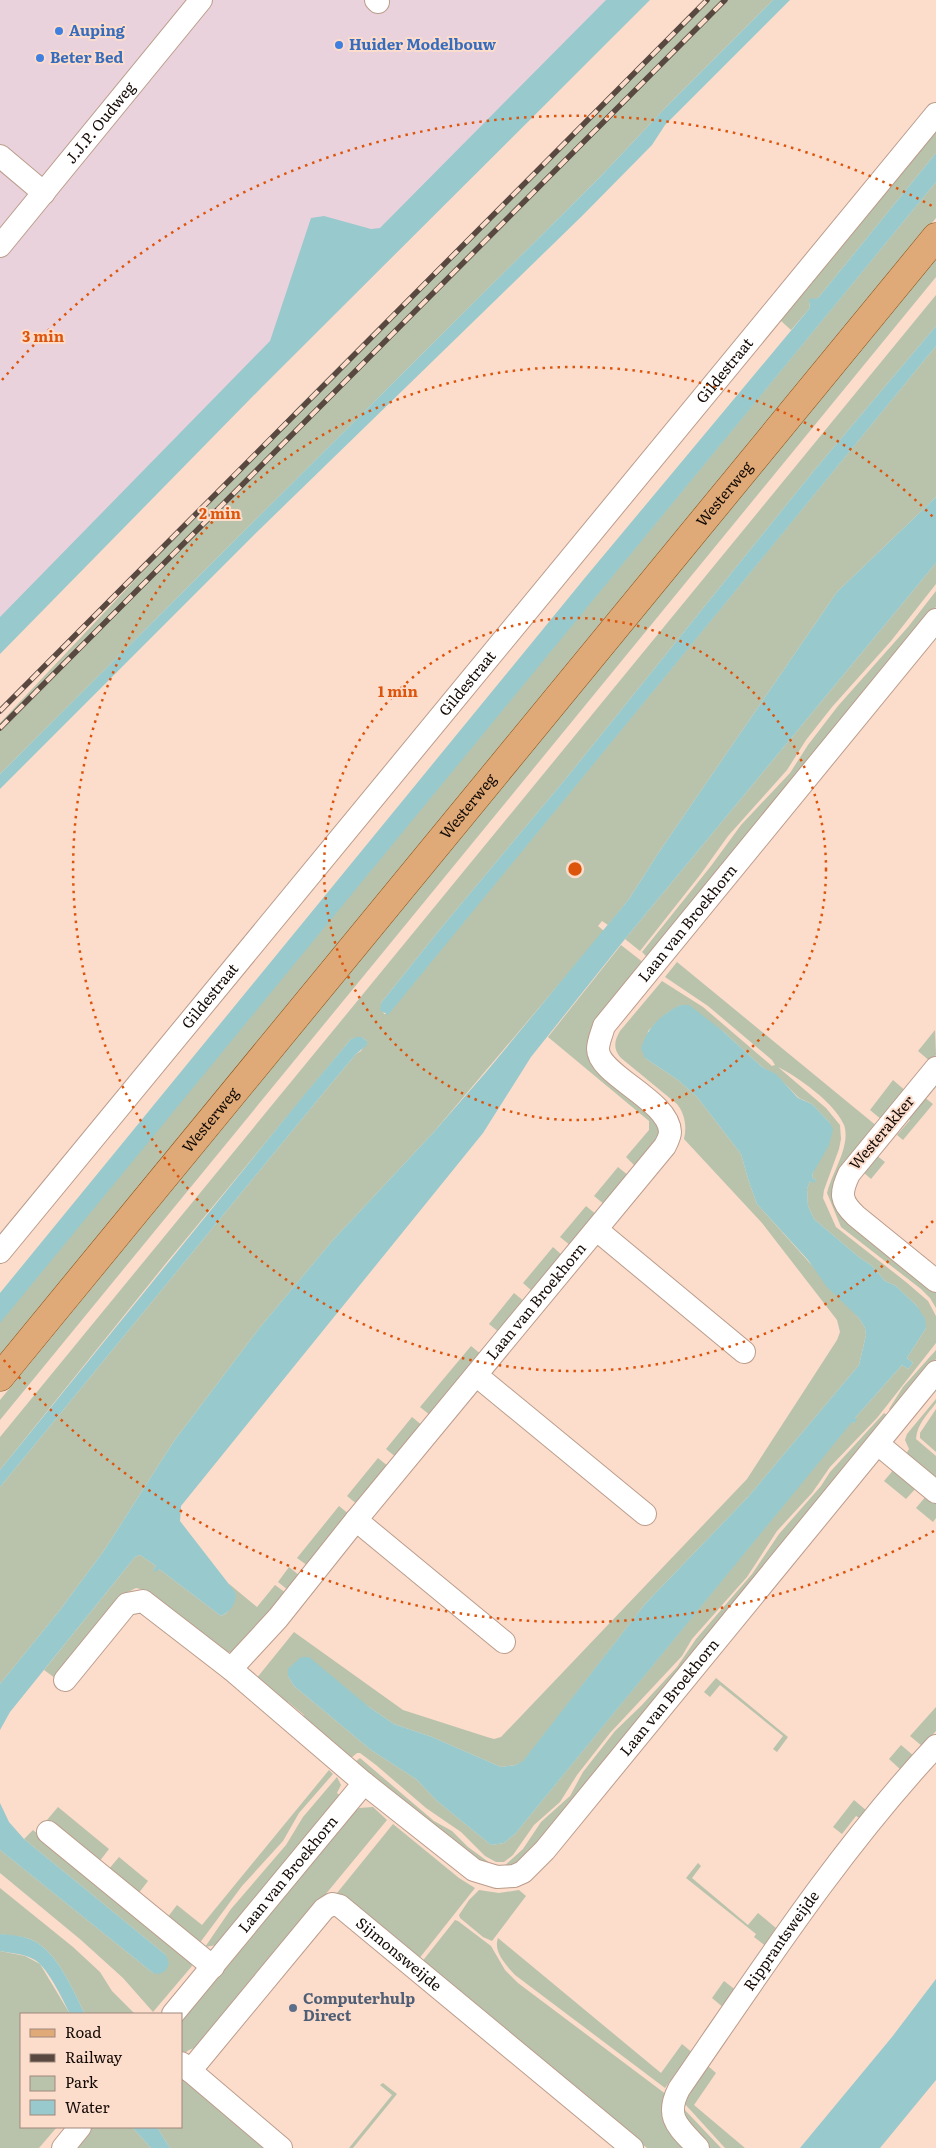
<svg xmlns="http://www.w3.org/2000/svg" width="936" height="2148" font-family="Literata,serif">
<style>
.commercial{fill:#ead2dc}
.green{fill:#b9c3ab;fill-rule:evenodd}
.water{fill:#97c9cd}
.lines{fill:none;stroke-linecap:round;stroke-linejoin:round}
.minor-casing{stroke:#bb9d8c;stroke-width:24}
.major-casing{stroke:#8a4e14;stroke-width:29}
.minor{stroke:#fff;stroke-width:22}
.major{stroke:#dfaa77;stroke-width:28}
.rail-casing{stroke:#58483f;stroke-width:5.5}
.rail{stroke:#fcdccb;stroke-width:4;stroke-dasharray:11;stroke-linecap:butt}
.ring{fill:none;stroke:#dd550c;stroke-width:2.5;stroke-dasharray:2.5 5}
.shop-dot{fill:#3f7fe0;stroke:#fcdccb;stroke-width:2}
.service-dot{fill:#5c6f8a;stroke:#fcdccb;stroke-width:2}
.labels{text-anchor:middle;stroke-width:4;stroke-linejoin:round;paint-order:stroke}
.shop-label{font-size:15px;font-weight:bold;fill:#366cbe;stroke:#fcdccb;text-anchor:start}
.street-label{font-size:15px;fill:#140a05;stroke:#fcdccb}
.service-label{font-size:15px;font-weight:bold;fill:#4e5e75;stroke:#fcdccb;text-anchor:start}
.centre{fill:#dd550c;stroke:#fcdccb;stroke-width:2.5}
.ring-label{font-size:15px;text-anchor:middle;font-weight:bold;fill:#dd550c;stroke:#fcdccb;stroke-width:4;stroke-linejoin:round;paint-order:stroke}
</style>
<rect width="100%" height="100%" fill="#fcdccb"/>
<!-- commercial -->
<path class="commercial" d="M 0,0 L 626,0 L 0,632 Z"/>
<!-- green -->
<path class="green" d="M 706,0 L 773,0 L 669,104 L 601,176 L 0,774 L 0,723 L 298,407 Z
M 936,129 L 936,153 L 818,298 L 810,302 L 809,309 L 791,330 L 780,320 Z
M 936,182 L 936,218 L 0,1361 L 0,1321 Z
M 936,258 L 936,277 L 0,1420 L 0,1400 Z
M 936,295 L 936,326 L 812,473 L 568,776 L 441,928 L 381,1003 L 384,1014 L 388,1014 L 936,346 L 936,497 L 837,592 L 659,852 L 629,899 L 608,925 L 602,921 L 598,926 L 604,931 L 433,1133 L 333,1240 L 261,1326 L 174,1441 L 105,1549 L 60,1610 L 0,1684 L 0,1487 L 325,1091 L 356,1054 L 361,1051 L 367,1041 L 362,1037 L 351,1039 L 167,1262 L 0,1470 L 0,1437 Z
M 936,563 L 936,584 L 891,641 L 832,707 L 806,740 L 787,770 L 728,836 L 700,875 L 640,951 L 625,939 Z
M 936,591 L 936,607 L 648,958 L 642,952 L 711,866 L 741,825 L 790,773 L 808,745 L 838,706 L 908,627 Z
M 621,945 L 644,963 L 593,1029 L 655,1117 L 660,1136 L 636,1167 L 626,1157 L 649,1130 L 649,1121 L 548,1037 Z
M 677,962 L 878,1127 L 836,1179 L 936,1289 L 936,1308 L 930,1298 L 921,1289 L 841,1227 L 827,1193 C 831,1176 842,1160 845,1142 C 846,1136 846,1128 843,1123 C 834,1103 797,1076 778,1067 L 826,1108 L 840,1125 L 841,1139 L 839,1149 L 824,1190 L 823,1198 L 836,1227 L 906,1282 L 928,1301 L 936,1316 L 936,1343 L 877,1418 L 830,1467 L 812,1493 L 777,1531 L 747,1577 L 692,1639 L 682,1656 L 610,1733 L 577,1775 L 560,1802 L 534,1825 L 513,1855 L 504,1862 L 496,1862 L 485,1856 L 461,1832 L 426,1808 L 376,1765 L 360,1753 L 357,1753 L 351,1758 L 301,1718 L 304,1715 L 288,1702 L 286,1705 L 256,1679 L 294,1632 L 403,1710 L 487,1737 L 494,1739 L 501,1737 L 747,1479 L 837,1340 L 840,1332 L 837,1320 L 762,1223 L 684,1139 C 687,1127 685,1114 677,1104 L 621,1058 C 613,1049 614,1041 620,1031 L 662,981 L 703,1007 L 772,1066 L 775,1065 L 772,1060 L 708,1006 L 665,977 ZM 681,1005 L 724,1032 L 762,1067 L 776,1075 L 799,1098 L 812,1104 L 830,1123 L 813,1173 L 812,1177 L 816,1180 L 810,1181 L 807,1189 L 808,1206 L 814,1219 L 860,1258 L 871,1265 L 885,1281 L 896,1286 L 917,1306 L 926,1328 L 907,1358 L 913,1363 L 908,1369 L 902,1365 L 855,1418 L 854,1423 L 852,1421 L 515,1834 L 504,1843 L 491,1845 L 437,1801 L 416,1779 L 371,1750 L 294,1686 L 288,1676 L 369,1707 L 394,1724 L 432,1737 L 501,1767 L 516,1765 L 523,1762 L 645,1604 L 748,1497 L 859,1365 L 866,1335 L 865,1328 L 859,1318 L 757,1204 L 749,1182 L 741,1154 L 697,1097 L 678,1080 L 645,1058 L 648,1031 L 667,1013 Z
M 935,1030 L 936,1055 L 931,1062 L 918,1051 Z
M 893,1080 L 907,1092 L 882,1120 L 870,1110 Z
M 924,1097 L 933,1104 L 903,1140 L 897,1135 L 910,1120 L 907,1117 Z
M 876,1155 L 885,1162 L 871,1179 L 863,1172 Z
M 618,1167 L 629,1176 L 605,1205 L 594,1196 Z
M 586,1206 L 597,1215 L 571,1246 L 560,1237 Z
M 553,1247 L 563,1256 L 533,1292 L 523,1283 Z
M 514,1293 L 525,1302 L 500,1333 L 489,1324 Z
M 471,1346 L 482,1355 L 431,1416 L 420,1407 Z
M 936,1350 L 936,1359 L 892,1413 L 889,1409 L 903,1387 Z
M 936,1399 L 936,1403 C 927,1415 917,1424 916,1439 L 936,1456 L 936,1479 L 906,1454 L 909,1449 L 905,1440 L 907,1434 Z
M 936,1409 L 936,1452 L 920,1438 L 920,1433 Z
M 884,1413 L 889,1416 L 526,1858 L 517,1865 L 504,1866 L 523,1849 L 541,1822 L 570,1796 L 583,1772 L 615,1731 L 641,1706 L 677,1667 L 696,1639 L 752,1574 L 779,1534 L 821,1486 L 830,1472 Z
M 412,1417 L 423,1426 L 397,1458 L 386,1449 Z
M 378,1458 L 389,1467 L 358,1505 L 347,1496 Z
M 895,1468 L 917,1487 L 906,1499 L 884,1481 Z
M 927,1495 L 936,1503 L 936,1518 L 933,1522 L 916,1508 Z
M 339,1506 L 350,1515 L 308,1566 L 297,1558 Z
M 140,1555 L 156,1566 L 153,1570 L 159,1569 L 221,1616 C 226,1614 227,1612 230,1608 C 238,1598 235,1593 228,1583 L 257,1607 L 275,1585 L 286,1593 L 233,1652 L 225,1652 L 145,1590 L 136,1588 L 124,1594 L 55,1678 L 44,1670 L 135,1557 Z
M 289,1567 L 300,1576 L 288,1590 L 278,1582 Z
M 716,1678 L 788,1737 L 777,1752 L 773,1749 L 783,1736 L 720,1685 L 710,1697 L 704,1692 Z
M 936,1707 L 936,1731 L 922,1746 L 910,1736 Z
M 901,1745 L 914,1756 L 901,1770 L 889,1759 Z
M 360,1758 L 434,1821 L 452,1831 L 468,1847 L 494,1866 L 489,1868 L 355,1762 Z
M 329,1770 L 333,1774 L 299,1813 L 283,1841 L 242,1886 L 199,1944 L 167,1918 L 177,1905 L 202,1925 Z
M 337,1777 L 341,1785 L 337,1793 L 342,1797 L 217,1945 L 205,1947 L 231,1909 L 286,1845 L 303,1817 Z
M 854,1800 L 867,1811 L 861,1819 L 856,1816 L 842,1834 L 833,1827 Z
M 58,1807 L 109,1849 L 99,1862 L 47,1820 Z
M 373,1807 L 387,1820 L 200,2046 L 189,2050 L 182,2055 L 181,2019 L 348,1817 L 359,1808 Z
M 393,1824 L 459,1878 L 475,1888 L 418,1960 L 337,1893 Z
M 33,1830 L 190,1961 L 192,1966 L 153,2012 L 123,1978 L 81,1940 L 0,1873 L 0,1850 L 153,1973 L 166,1955 L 24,1839 Z
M 119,1857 L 148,1881 L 138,1894 L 108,1870 Z
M 698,1863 L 701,1866 L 692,1878 L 748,1925 L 758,1913 L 776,1928 L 770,1937 L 767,1947 L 754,1937 L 756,1934 L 686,1878 Z
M 0,1888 L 73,1947 L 100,1972 L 112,1991 L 135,2014 L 85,2014 C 74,1992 58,1953 34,1941 C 25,1936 11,1936 0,1934 Z
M 479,1890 L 499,1893 L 519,1890 L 526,1896 L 492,1941 L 483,1937 L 460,1918 L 459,1915 L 469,1900 Z
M 455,1920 L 458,1921 L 491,1946 L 505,1970 L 518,1983 L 667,2095 L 689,2148 L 647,2148 L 421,1963 Z
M 498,1938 L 661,2073 L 682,2044 L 694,2054 L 681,2066 L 665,2088 L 515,1975 C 506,1965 493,1952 498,1938 Z
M 0,1951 L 25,1956 L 40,1964 L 70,2014 L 21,2014 L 21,2127 L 57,2127 L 39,2148 L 0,2148 Z
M 724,1981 L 737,1991 L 725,2009 L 712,1998 Z
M 708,2066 L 716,2073 L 694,2105 L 745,2148 L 725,2148 L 684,2103 Z
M 181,2077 L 267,2148 L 170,2148 L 157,2127 L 181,2127 Z
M 383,2083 L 397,2094 L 353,2148 L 349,2148 L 392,2095 L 380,2085 Z
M 683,2108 L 721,2148 L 709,2148 L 700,2133 L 687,2120 Z
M 92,2127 L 132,2127 L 151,2148 L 74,2148 Z"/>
<!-- water -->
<path class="water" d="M 606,0 L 650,0 L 262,387 L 0,654 L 0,617 L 270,341 L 311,218 L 324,216 L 371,229 L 380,228 Z
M 773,0 L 790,0 L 665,125 L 652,145 L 582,216 L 258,531 L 0,789 L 0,774 L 601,176 L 669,104 Z
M 936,153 L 936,182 L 0,1323 L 0,1293 L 584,579 L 809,309 L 810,302 L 808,301 L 811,298 L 813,299 L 818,298 Z
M 936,326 L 936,346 L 388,1015 L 380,1010 L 381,1003 L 441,928 L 568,776 L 812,473 Z
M 936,497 L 936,563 L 625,939 L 531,1057 L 483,1133 L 181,1506 L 180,1521 L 235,1592 C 238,1602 230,1612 221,1616 L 159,1569 L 156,1572 L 153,1570 L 156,1566 L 140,1555 L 135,1557 L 10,1712 L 0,1730 L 0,1684 L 60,1610 L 105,1549 L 174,1441 L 261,1326 L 333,1240 L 433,1133 L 487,1071 L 629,899 L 659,852 L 837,592 Z
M 681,1005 L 689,1005 L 724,1032 L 762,1067 L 776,1074 L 798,1098 L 812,1104 L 830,1123 L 833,1129 L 829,1145 L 813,1173 L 812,1177 L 816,1180 L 814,1183 L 810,1181 L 807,1189 L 808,1206 L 814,1219 L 860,1258 L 871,1265 L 885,1281 L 896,1286 L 917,1306 L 925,1319 L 926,1328 L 907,1358 L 913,1363 L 908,1369 L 902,1365 L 855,1418 L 857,1419 L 855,1423 L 852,1422 L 515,1834 L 504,1843 L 491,1845 L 437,1801 L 416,1779 L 371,1750 L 294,1686 L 288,1676 L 288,1669 L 301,1657 L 309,1657 L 369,1707 L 394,1724 L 432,1737 L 501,1767 L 516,1765 L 523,1761 L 645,1604 L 748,1497 L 859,1365 L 866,1335 L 865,1328 L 859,1318 L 827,1287 L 808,1260 L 757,1204 L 749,1182 L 741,1154 L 697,1097 L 678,1080 L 645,1058 L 641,1049 C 646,1029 662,1013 681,1005 Z
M 357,1037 L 362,1037 L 367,1041 L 367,1045 L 356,1054 L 325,1091 L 0,1487 L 0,1470 L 305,1094 L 351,1039 Z
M 0,1803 L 9,1822 L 24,1839 L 166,1955 L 169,1964 L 165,1971 L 159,1974 L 153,1973 L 0,1850 Z
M 0,1934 C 11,1935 25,1936 34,1941 C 58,1953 74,1992 85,2014 L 70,2014 C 63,2000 48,1968 35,1960 C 25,1954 11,1953 0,1951 Z
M 936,1979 L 936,2080 L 880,2148 L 800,2148 L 892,2037 Z
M 132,2127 L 157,2127 L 170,2148 L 151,2148 Z"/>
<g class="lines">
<defs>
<g id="minor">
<path d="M 376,0 L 378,2"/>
<path d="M 0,156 L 44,193"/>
<path id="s1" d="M 0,246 L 201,0"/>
<path d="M 936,1068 L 849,1174 C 840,1193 840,1201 856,1216 L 936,1281"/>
<path d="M 597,1230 L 744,1352"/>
<path id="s2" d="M 0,1252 L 936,114"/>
<path d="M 476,1375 L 645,1514"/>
<path d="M 878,1444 L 936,1492"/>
<path d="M 356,1520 L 504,1642"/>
<path id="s3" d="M 231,1669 L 278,1618 L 356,1520 L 665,1146 C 667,1142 670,1136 670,1132 C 669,1100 598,1075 598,1049 C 598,1042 602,1033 604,1026 L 936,620"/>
<path id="s4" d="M 65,1680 L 127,1604 L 143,1601 L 231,1669 L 364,1783 L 474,1870 L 497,1877 L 514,1876 L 523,1872 L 545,1850 L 936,1372"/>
<path d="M 48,1832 L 213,1967"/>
<path id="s5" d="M 173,2014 L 364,1783"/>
<path d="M 181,2063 L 281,2148"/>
<path id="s6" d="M 190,2071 L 324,1909 L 332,1904 L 340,1906 L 632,2148"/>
<path d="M 63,2148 L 80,2127"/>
<path id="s7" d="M 698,2148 C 679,2127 664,2118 679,2089 C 760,1972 838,1851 936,1746"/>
</g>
<g id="major">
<path id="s8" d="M 0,1377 L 936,237"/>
</g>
</defs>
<!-- minor casing -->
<use href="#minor" class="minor-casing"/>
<!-- major casing -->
<use href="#major" class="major-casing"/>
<!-- minor -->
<use href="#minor" class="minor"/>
<!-- major -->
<use href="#major" class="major"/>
<defs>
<path id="rail" d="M 0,711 L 707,0
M 0,728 L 725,0"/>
</defs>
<!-- rail casing -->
<use href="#rail" class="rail-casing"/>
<!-- rail -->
<use href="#rail" class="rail"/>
</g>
<!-- distance rings -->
<g class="ring">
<circle cx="575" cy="869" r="251"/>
<path d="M933 1221A502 502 0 1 1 933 517"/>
<path d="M934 1531A753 753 0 0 1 2 1358M2 380A753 753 0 0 1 934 207"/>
</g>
<!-- markers -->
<g class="shop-dot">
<circle cx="59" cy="31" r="5"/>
<circle cx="339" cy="45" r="5"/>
<circle cx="40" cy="58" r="5"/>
</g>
<circle class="service-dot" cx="293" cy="2008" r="5"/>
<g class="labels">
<!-- shop labels -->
<g class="shop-label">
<text x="69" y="36">Auping</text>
<text x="349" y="50">Huider Modelbouw</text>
<text x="50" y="63">Beter Bed</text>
</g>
<!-- street labels -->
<g class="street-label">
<text dy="5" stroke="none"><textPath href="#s1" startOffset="159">J.J.P. Oudweg</textPath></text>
<text dy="5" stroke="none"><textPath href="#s2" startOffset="1141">Gildestraat</textPath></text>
<text dy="5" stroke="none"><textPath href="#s8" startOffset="1142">Westerweg</textPath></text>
<text dy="5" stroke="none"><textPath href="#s2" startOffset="736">Gildestraat</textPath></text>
<text dy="5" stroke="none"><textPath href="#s8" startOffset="738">Westerweg</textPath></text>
<text dy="5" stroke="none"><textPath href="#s3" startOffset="964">Laan van Broekhorn</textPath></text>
<text dy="5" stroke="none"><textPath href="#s2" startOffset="331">Gildestraat</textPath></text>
<text dy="5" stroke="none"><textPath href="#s8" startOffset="332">Westerweg</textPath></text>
<text transform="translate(882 1133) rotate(-50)" y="5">Westerakker</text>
<text dy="5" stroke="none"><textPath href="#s3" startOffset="478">Laan van Broekhorn</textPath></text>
<text dy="5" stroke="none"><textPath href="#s4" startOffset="820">Laan van Broekhorn</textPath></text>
<text dy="5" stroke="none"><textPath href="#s5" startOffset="181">Laan van Broekhorn</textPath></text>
<text dy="5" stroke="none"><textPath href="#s7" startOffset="249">Ripprantsweijde</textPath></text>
<text dy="5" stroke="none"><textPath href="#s6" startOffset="304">Sijmonsweijde</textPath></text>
</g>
<!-- service labels -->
<g class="service-label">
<text x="303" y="2004">Computerhulp<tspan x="303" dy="17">Direct</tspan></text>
</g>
</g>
<circle cx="575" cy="869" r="8" class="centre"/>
<g class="ring-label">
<text x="43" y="342">3 min</text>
<text x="220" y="519">2 min</text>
<text x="398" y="697">1 min</text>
</g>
<!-- legend -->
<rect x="20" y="2013" width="162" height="115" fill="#fcdccb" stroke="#9f887c"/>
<rect x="30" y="2029" width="25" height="8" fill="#dfaa77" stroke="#9f887c"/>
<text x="65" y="2038" font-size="15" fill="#140a05">Road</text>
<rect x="30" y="2054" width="25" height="8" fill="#58483f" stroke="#9f887c"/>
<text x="65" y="2063" font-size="15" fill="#140a05">Railway</text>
<rect x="30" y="2076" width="25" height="15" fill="#b9c3ab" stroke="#9f887c"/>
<text x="65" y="2088" font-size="15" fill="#140a05">Park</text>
<rect x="30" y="2100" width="25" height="15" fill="#97c9cd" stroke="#9f887c"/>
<text x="65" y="2113" font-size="15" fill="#140a05">Water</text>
</svg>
